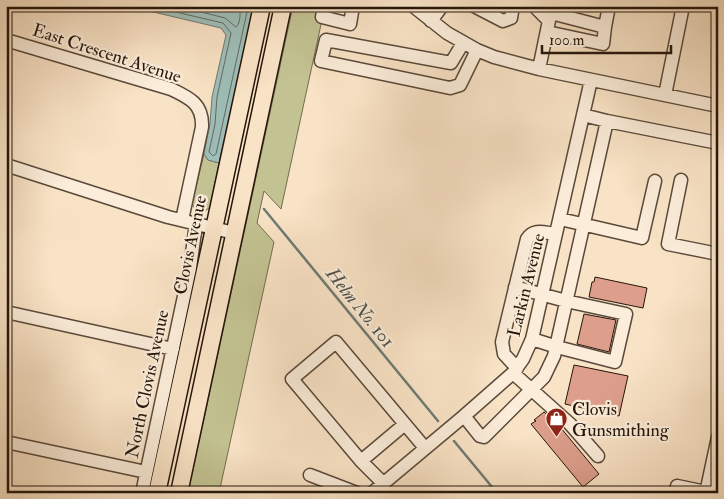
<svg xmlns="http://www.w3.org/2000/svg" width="724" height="499" font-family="'IM FELL Double Pica',serif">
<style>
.green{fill:#c3c292;stroke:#746c4e}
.water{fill:#9ebeb8;stroke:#6e7b73}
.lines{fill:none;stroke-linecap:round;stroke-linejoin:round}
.shore{stroke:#626a62;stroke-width:1}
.stream{stroke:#6e7b73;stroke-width:2.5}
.building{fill:#dd9f8c;stroke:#25160b}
.minor-tunnel{stroke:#d9c4aa;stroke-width:12;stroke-dasharray:12 6;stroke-linecap:butt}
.minor-casing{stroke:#5a493a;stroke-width:15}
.major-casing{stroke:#25160b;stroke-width:19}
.minor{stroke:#fbedda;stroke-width:12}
.major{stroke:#f9e3c6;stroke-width:16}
.labels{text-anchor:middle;stroke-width:4.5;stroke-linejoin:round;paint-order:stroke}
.street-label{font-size:18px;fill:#25160b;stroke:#fbedda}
.poi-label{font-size:18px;fill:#25160b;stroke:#fbedda;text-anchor:start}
.water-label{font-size:19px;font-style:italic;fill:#4f5148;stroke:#fbedda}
</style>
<rect width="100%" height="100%" fill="#f9e3c6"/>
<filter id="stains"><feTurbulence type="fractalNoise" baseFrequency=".004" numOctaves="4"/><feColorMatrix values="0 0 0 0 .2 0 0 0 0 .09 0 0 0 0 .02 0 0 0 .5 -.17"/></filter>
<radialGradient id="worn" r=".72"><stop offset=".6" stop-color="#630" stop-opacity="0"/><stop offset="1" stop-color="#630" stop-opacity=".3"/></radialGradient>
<!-- green -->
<path class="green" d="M 293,6 L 325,6 L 281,209 L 264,191 L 257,223 L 274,242 L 219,493 L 188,493 Z
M 204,154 L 208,160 L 219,163 L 210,207 L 204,212 L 196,211 L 192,203 Z"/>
<!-- water -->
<path class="water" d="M 128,6 L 251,6 L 253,10 L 219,163 L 208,160 L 204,154 L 210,123 L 212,97 L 226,35 L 221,28 Z"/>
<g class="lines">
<!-- shore -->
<path class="shore" d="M 150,6 L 223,23 L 231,33 L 217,97 L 215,124 L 209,152 L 213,156 L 216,154 L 247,12 L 247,6
M 177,6 L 225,18 L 236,27 C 241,23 240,13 240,6"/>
<!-- stream -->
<path class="stream" d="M 264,209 L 438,421
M 454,441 L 497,493"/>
</g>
<!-- building -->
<path class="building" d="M 595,277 L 647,288 L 643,308 L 589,297 L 592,282 L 594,282 Z
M 584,314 L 616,320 L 609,352 L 577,344 Z
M 574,365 L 628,376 L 619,416 L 565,404 Z
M 544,412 L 556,422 L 599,474 L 583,487 L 531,424 L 536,421 L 534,420 Z"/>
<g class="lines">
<!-- minor-tunnel -->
<path class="minor-tunnel" d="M 337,12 L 338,6"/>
<defs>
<path id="minor" d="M 324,6 L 322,17 L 350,24 L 353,6
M 413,6 L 447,33 L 477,50 L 494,57 L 539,69 L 718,106
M 474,6 L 503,21 L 511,18 L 513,6
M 534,6 L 549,21
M 551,13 L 605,27 L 609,6
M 431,21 L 442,6
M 547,32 L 603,44 L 605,27
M 6,40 L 171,89 C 190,98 203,104 202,127 L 182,220
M 463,43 L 451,63 L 326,40 L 321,61 L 450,88 L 460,85 L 477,50
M 539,69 L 552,6
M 665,95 L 683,6
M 583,115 L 607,121
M 6,165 L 168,217 L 234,233
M 681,180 L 668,244 L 718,254
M 560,219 L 642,238 L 655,181
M 515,287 L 566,301 L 626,314 L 615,362 L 557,347 L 532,339
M 6,312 L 173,349
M 517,368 L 504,354 L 502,342 L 527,239 C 534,228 545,233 556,234
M 513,373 L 570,424 L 598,456
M 464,416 L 480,436 L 484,437 L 544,377 L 554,356 L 607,121 L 718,143
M 6,442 L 146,472
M 361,461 L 405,424
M 310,475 L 357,493
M 383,483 L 361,461 L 292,379 L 336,342 L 425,448
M 142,493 L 190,268 L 196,224
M 372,493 L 464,416 L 513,373 L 523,359 L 532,339 L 591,80
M 676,493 L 677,486 L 706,492
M 706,493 L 718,437"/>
<path id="major" d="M 157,493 L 262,6
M 179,493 L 283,6"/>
</defs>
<!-- minor casing -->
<use href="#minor" class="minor-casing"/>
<!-- major casing -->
<use href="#major" class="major-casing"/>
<!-- minor -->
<use href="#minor" class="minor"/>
<!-- major -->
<use href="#major" class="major"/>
</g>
<!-- icons -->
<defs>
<symbol id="shop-pin" viewBox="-11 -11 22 30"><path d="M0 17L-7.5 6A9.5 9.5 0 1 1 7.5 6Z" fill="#8f2418" stroke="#fbedda"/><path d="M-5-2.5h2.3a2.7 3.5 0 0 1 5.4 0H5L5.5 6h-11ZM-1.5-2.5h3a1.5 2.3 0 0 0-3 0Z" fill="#fff"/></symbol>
</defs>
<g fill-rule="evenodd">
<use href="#shop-pin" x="544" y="406" width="25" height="34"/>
</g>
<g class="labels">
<!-- street labels -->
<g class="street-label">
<text transform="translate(107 53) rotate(18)" y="6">East Crescent Avenue</text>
<text transform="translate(190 245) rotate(-78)" y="6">Clovis Avenue</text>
<text transform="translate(526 285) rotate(-76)" y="6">Larkin Avenue</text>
<text transform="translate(147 384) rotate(-78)" y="6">North Clovis Avenue</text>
</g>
<!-- poi labels -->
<g class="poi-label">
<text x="572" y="415">Clovis<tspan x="572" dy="21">Gunsmithing</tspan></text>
</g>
<!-- water labels -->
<g class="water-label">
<text transform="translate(361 307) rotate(51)" y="7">Helm No. 101</text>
</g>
</g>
<!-- margin -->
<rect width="724" height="499" fill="none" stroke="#f9e3c6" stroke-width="25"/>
<rect x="8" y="8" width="709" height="484" fill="none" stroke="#25160b" stroke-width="2.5"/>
<rect x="12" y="12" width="699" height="474" fill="none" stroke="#25160b"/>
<!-- scale -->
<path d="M542 45v8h129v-8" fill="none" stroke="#25160b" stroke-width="2.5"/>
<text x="549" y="45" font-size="15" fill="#25160b" stroke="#fbedda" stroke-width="4" paint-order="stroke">100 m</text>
<rect width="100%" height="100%" filter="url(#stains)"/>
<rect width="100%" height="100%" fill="url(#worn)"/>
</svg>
